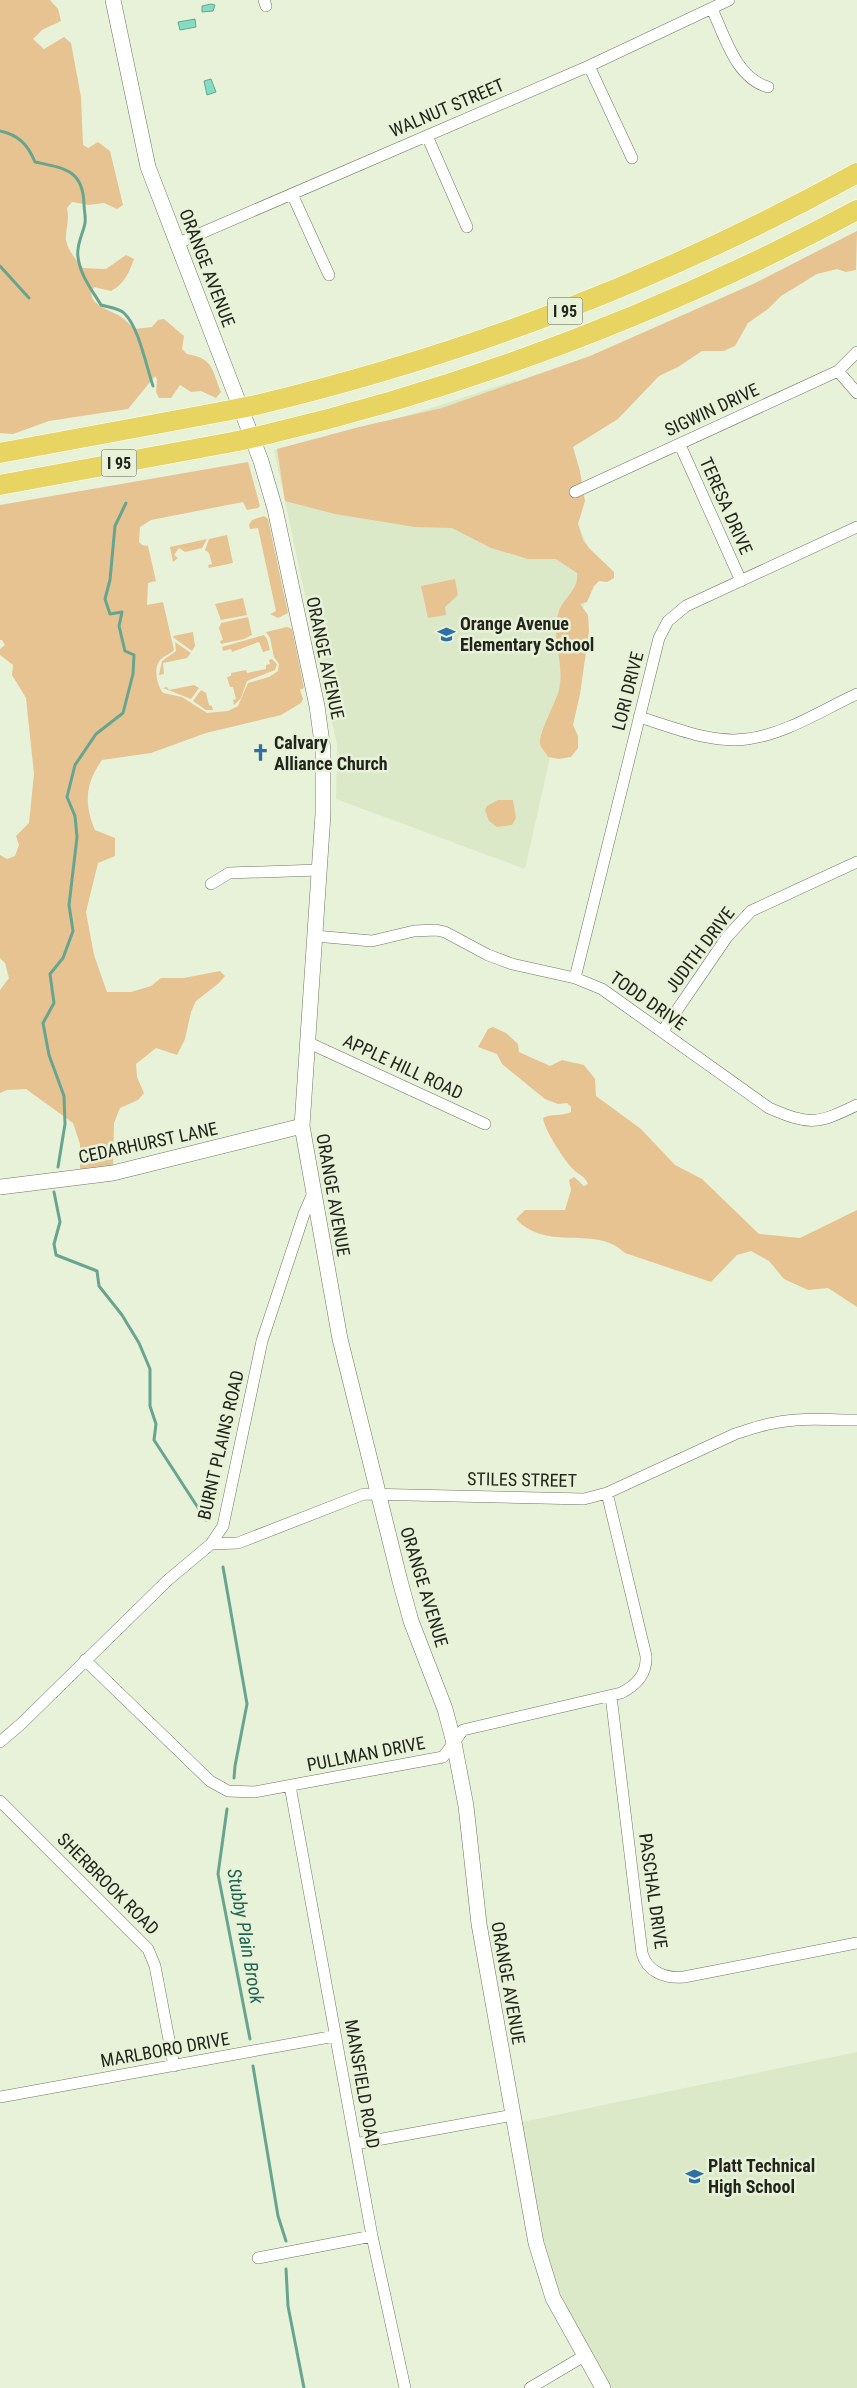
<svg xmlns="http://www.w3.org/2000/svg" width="857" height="2388" font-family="'Roboto Condensed',sans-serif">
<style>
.built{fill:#dce9c8}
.green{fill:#e7c392}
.water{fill:#84dcc2;stroke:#67a590}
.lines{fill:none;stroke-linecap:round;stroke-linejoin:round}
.stream{stroke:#67a590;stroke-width:3}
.street-casing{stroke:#6e7761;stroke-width:12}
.secondary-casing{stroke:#6e7761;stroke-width:16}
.highway-casing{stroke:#fff;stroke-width:21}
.street{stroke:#fff;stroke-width:11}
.secondary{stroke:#fff;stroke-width:15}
.highway{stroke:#e7d461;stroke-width:20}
.highway-bridge-casing{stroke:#fff;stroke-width:21;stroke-linecap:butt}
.highway-bridge{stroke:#e7d461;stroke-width:20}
.labels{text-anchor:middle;stroke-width:5;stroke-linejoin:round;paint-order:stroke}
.shield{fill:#e8f2d9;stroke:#5d6255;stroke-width:1}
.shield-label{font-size:16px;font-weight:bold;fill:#22251c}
.street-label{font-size:18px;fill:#22251c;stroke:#e8f2d9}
.poi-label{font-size:18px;font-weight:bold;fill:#22251c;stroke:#e8f2d9;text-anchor:start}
.water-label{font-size:19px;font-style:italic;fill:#206554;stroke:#e8f2d9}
</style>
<rect width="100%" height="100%" fill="#e8f2d9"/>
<!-- built -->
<path class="built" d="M 516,380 L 594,561 L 525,869 L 336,799 L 337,745 L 274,450 L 369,427 L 441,405 Z
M 857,2052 L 857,2388 L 612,2388 L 581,2336 L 556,2284 L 545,2246 L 522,2122 Z"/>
<!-- green -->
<path class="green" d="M 0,0 L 50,0 L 58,9 L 61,21 L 42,30 L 33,39 L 44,49 L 64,37 L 71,43 L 81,97 L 83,145 L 88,148 L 98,142 L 110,151 L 123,205 L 117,209 L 104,203 L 89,205 L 72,202 L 67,208 C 70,222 65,230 66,240 C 67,249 77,261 83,268 L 106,269 L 126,255 L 134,259 C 129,273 124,284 111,291 L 94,287 C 84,302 106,309 116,314 C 123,317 129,324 134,329 L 152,327 L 158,320 L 164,319 L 184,336 L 182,349 L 187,354 C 214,359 211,368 221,392 L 216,398 L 201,391 L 191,392 L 180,385 L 171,398 L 159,398 L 156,392 L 157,379 L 155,376 L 128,409 L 49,421 L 13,434 L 0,433 Z
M 857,231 L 856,270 L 846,272 L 837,269 L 817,274 L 781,296 L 768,309 L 748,323 L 735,346 L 724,351 L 702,351 L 678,367 L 659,376 L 618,419 L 573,447 L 580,471 L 585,501 L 578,524 L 583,540 L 590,549 L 614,572 L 614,578 L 607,582 L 599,581 L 594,586 L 587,602 L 580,604 L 588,615 L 589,631 L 580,694 L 573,725 L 578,736 L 578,748 L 571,757 L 559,759 L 548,757 C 546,753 541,748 540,744 C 538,734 556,702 559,690 C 565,663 551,640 558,614 C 562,598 579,591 577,573 L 556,559 L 528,559 L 491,548 L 452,528 L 415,527 L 335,514 L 285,501 L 277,449 L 359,427 L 442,408 L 590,356 L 753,284 Z
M 248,462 L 260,506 L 258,508 L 247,510 L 243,502 L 151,520 L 140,527 L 139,542 L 142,545 L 148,546 L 156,581 L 148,583 L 147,605 L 163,602 L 174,650 C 170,654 164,656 160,660 C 153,669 157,685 163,693 L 182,697 L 207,713 L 228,711 L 238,706 L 248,683 L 269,677 L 278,671 L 279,664 L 274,657 L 270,638 L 266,632 L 287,627 L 292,629 L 304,688 L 300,690 L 303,699 L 301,703 L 281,715 L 206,733 L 151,753 L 102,760 C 85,784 84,804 95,830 L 115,838 L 115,856 L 98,863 L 86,912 L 94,955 L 107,992 L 131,992 L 151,986 L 161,978 L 184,978 L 220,971 L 225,976 L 219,983 L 196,1001 L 191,1012 L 185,1039 L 177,1055 L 156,1048 L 136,1064 L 137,1077 L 144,1093 L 138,1100 L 120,1108 L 114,1123 L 113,1165 L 80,1170 L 80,1144 L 73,1123 L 26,1089 L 7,1090 L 0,1093 L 0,990 L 9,978 L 5,963 L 0,958 L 0,855 L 7,859 L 15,856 L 19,845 L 16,836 L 29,823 L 34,774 L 26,698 L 12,675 L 13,665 L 0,655 L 0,649 L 5,645 L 2,640 L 0,640 L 0,505 Z
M 264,516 L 268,519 L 288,613 L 278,618 L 270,614 L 276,611 L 258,528 L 250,529 L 249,525 L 252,520 Z
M 227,535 L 233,563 L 209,568 L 208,565 L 212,564 L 209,553 L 205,550 L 209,539 Z
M 207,539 L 202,548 L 185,552 L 179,548 L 174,555 L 178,558 L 173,562 L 170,547 Z
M 455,579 L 458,595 L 445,607 L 446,615 L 428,618 L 421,586 Z
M 243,598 L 247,615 L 221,620 L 215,604 Z
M 248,617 L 252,635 L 244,639 L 221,644 L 220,641 L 223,640 L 219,628 L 221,623 Z
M 193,632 L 195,646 L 192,651 L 174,638 L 173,636 Z
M 264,635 L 267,639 L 270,650 L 263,652 L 259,642 L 232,652 L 231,649 L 223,651 L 222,647 Z
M 175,642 L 191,653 L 187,658 L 163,663 L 164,674 L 159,675 L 162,661 L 176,651 Z
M 272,659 L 277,664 L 275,670 L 247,681 L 241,698 L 234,705 L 233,700 L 236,699 L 233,687 L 230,687 L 227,677 L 231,676 L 231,673 L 246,670 L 247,673 L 266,669 L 266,665 L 270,664 L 269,660 Z
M 194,685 L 199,688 L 191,699 L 163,688 L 167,687 L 169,690 Z
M 201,690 L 206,693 L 209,705 L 212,706 L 213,710 L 206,710 L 193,701 Z
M 498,800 L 513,800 L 516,818 L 512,825 L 497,827 L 489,821 L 485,810 L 487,806 Z
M 493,1027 L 506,1033 L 518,1044 L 519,1052 L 550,1066 L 562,1060 L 584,1065 L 595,1079 L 596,1096 L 641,1129 L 675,1165 L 702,1179 L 759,1234 L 800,1238 L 857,1210 L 857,1307 L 828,1288 L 808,1290 L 784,1279 L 769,1261 L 751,1251 L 737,1255 L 711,1282 L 625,1253 C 596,1224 548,1253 516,1219 L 525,1210 L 565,1210 L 571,1190 L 569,1180 L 574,1177 L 584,1186 L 588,1184 C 585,1176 579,1175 574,1170 C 565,1162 544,1129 543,1118 C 551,1113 561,1117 571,1112 L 571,1107 L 567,1103 L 558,1104 L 545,1099 L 502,1064 L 497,1054 L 478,1047 L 488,1029 Z"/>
<!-- water -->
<path class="water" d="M 211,4 L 215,5 L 213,11 L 202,12 L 202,6 Z
M 195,19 L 196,27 L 180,30 L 178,22 Z
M 211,79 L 216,92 L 207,95 L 204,81 Z"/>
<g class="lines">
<!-- stream -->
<path class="stream" d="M 0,131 C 19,135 28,145 35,162 C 63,168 83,169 84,204 C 84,210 86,217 85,223 C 83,234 76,245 78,257 C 80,275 92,290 101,305 C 108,307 119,308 124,313 C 139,327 146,366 153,386
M 0,266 L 29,298
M 58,1167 L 65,1124 L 64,1096 L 49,1055 L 43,1023 L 54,1003 L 50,974 L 63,958 L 73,931 L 69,905 L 77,837 L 75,816 L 67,797 L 75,765 L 96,734 L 123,713 L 133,674 L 134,655 L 125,651 L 119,626 L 122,612 L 110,614 L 105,599 L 110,580 L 115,526 L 126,503
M 54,1192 L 60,1222 L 54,1244 L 56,1255 L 97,1271 L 99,1286 L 122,1315 L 139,1343 L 150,1369 L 150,1406 L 156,1424 L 154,1440 L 206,1520
M 223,1567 L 247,1704 L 235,1766 L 234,1778
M 227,1809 L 218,1874 L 250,2039
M 253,2066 L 278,2216 L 286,2241
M 286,2269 L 288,2306 L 304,2388"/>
<defs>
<path id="street" d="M 264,0 L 266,6
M 712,9 C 725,37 736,78 768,87
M 589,66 L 632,158
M 427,136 L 467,227
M 292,194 L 329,275
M 176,244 L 589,66 L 729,0
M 838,371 L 857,393
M 680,445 L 741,581
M 575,492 L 838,371 L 857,352
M 639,717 C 673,727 711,744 747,739 C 786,734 822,710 857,694
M 211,884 L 229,873 L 319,870
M 315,936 L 372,941 L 414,931 L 436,930 L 445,932 L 488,955 L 512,964 L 575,978 L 602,989 L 769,1108 C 811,1126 817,1124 857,1105
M 575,978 L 659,638 L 668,621 L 686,606 L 857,527
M 662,1032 L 727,937 L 751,911 L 857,862
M 307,1042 L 485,1124
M 211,1544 L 238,1543 L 364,1494 L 584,1499 L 607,1493 L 735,1434 C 748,1430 761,1425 774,1423 C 800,1417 830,1420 857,1420
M 85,1660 L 210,1781 L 228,1791 L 254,1792 L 443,1757 L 463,1730 L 621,1693 C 637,1685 647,1674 646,1656 L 607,1493
M 611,1696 L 642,1953 C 647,1972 666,1979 684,1977 L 857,1943
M 0,1742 L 21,1724 L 168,1580 L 211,1544 L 223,1526 L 262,1341 L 304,1214 L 314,1191
M 290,1786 L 372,2236 L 405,2388
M 0,1801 L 148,1949 L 155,1966 L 174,2066
M 0,2097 L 335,2036
M 355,2144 L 513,2115
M 258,2258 L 372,2236
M 530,2388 L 584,2356"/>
<path id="secondary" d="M 113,0 L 148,167 L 261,461 L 275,509 L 317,706 L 323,750 L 323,814 L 302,1126 L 340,1339 L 400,1581 L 411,1621 L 445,1709 L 454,1743 L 466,1806 L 479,1924 L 536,2243 L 553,2298 L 603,2388
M 0,1187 L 113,1173 L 302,1126"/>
<path id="highway" d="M 256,405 C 469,354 665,279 857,173
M 268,434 C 475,385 670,310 857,210
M 0,453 L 226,411
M 0,485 L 238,441"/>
</defs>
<!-- street casing -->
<use href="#street" class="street-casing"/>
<!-- secondary casing -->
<use href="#secondary" class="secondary-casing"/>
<!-- highway casing -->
<use href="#highway" class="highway-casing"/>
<!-- street -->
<use href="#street" class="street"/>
<!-- secondary -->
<use href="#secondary" class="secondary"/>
<!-- highway -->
<use href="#highway" class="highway"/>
<defs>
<path id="highway-bridge" d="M 226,411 L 256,405
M 238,441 L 268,434"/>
</defs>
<!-- highway-bridge casing -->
<use href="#highway-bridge" class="highway-bridge-casing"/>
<!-- highway-bridge -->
<use href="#highway-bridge" class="highway-bridge"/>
</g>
<!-- icons -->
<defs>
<symbol id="school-bare" viewBox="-9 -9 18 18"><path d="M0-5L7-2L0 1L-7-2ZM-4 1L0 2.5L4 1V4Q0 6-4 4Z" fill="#2e70a6" stroke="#e8f2d9" stroke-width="2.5" paint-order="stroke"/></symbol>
<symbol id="church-bare" viewBox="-9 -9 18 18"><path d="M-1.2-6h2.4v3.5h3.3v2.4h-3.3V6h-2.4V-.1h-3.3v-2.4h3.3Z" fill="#2e70a6" stroke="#e8f2d9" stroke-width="2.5" paint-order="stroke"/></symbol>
</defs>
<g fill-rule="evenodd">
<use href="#school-bare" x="434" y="622" width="25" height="25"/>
<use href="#church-bare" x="248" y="740" width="25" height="25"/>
<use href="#school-bare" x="682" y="2164" width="25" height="25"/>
</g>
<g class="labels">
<!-- shield labels -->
<g class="shield">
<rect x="547.5" y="297.5" width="35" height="27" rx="4"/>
<rect x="101.5" y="449.5" width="35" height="27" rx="4"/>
</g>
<g class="shield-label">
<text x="565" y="317">I 95</text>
<text x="119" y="469">I 95</text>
</g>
<!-- street labels -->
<g class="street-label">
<text transform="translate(447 108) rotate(-23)" y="6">WALNUT STREET</text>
<text transform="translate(207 268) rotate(69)" y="6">ORANGE AVENUE</text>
<text transform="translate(712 410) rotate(-25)" y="6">SIGWIN DRIVE</text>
<text transform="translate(726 506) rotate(66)" y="6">TERESA DRIVE</text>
<text transform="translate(325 658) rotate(78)" y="6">ORANGE AVENUE</text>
<text transform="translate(628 691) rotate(-76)" y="6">LORI DRIVE</text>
<text transform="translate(700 950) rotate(-53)" y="6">JUDITH DRIVE</text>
<text transform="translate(648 1001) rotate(35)" y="6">TODD DRIVE</text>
<text transform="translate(403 1067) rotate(25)" y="6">APPLE HILL ROAD</text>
<text transform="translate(148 1143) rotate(-12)" y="6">CEDARHURST LANE</text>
<text transform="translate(333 1195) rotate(80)" y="6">ORANGE AVENUE</text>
<text transform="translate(221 1445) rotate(-77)" y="6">BURNT PLAINS ROAD</text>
<text transform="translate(522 1480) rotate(1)" y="6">STILES STREET</text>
<text transform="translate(424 1587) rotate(73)" y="6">ORANGE AVENUE</text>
<text transform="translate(366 1754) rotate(-11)" y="6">PULLMAN DRIVE</text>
<text transform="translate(108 1884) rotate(45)" y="6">SHERBROOK ROAD</text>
<text transform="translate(653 1891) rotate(82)" y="6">PASCHAL DRIVE</text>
<text transform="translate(508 1983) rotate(80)" y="6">ORANGE AVENUE</text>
<text transform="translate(165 2050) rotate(-10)" y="6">MARLBORO DRIVE</text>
<text transform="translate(362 2084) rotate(80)" y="6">MANSFIELD ROAD</text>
</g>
<!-- poi labels -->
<g class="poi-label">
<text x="460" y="630">Orange Avenue<tspan x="460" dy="21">Elementary School</tspan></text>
<text x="274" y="749">Calvary<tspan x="274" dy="21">Alliance Church</tspan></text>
<text x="708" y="2172">Platt Technical<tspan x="708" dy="21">High School</tspan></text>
</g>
<!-- water labels -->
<g class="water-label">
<text transform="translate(246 1936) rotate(80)" y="7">Stubby Plain Brook</text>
</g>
</g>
</svg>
